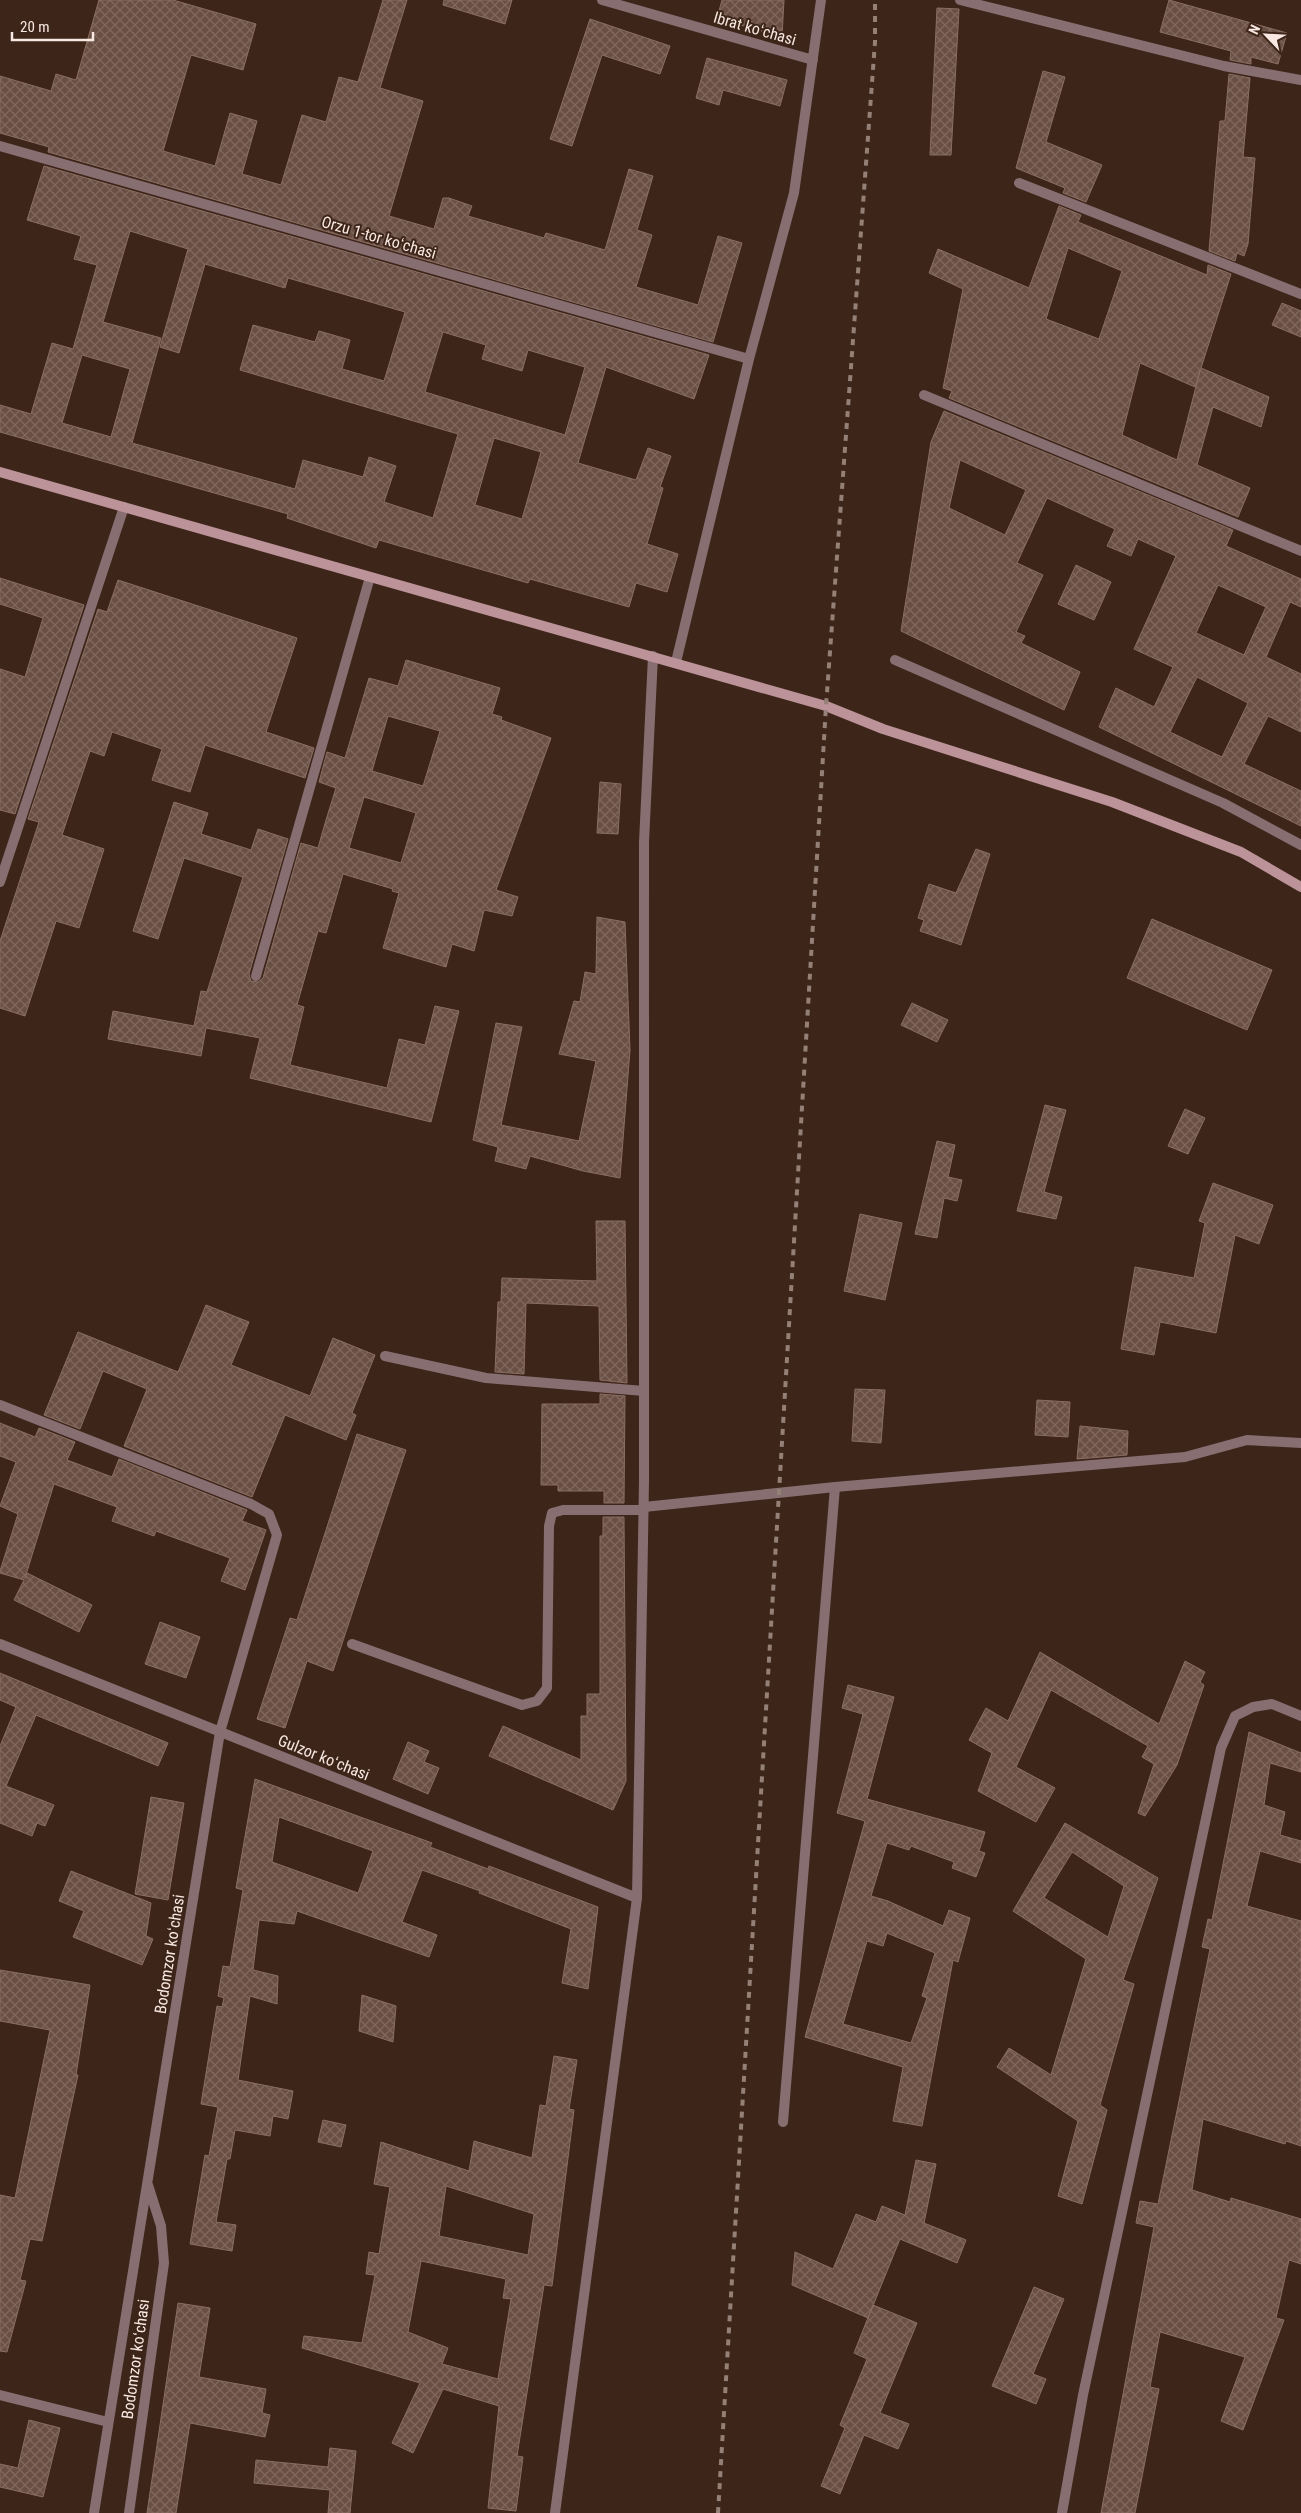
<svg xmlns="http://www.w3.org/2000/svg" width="1301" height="2513" font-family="'Roboto Condensed',sans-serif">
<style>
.building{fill:url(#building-cross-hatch);stroke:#8b6e62;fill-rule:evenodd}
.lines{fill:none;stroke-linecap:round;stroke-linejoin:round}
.service{stroke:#876e71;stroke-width:10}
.minor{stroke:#876e71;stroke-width:10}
.secondary{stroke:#bb9398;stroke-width:10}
.rail{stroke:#948077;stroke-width:4;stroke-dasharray:6 6;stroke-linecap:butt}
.labels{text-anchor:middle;stroke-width:4;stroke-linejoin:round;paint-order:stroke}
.street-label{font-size:16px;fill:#f8e8e1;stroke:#3d251a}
</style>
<defs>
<pattern id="building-cross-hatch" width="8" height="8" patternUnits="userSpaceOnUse" patternTransform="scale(1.25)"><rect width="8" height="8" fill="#6a4f44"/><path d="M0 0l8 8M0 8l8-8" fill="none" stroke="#80685f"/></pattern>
</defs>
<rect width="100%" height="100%" fill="#3d251a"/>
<!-- building -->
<path class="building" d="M 99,0 L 173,0 L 256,24 L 243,70 L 191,55 L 163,151 L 215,166 L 230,113 L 257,121 L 242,174 L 281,185 L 302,115 L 326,122 L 339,77 L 358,82 L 383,0 L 407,0 L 380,88 L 423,101 L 389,216 L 434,229 L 443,198 L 449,198 L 472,206 L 468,216 L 544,238 L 546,233 L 605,250 L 629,169 L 653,176 L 637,230 L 652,235 L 636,287 L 698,305 L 718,236 L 742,243 L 713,342 L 48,152 L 49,147 L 0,133 L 0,76 L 51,91 L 56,74 L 76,80 Z
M 444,0 L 512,0 L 505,24 L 443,5 Z
M 722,0 L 784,0 L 782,37 L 717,18 Z
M 1169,0 L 1287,33 L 1278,64 L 1251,57 L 1251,64 L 1230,60 L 1231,51 L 1160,32 Z
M 937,8 L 959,9 L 951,155 L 930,155 Z
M 590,19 L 670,46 L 660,74 L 602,55 L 572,146 L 550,139 Z
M 707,58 L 787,80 L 780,106 L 723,90 L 719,105 L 696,98 Z
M 1043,71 L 1065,77 L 1046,142 L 1102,165 L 1086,202 L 1063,193 L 1065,188 L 1016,168 Z
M 1229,74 L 1250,78 L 1243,157 L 1255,158 L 1248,244 L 1244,256 L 1237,253 L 1235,261 L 1209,251 L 1220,121 L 1225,121 Z
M 44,166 L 709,355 L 694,399 L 606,367 L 578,463 L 636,480 L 648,448 L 671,456 L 660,487 L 663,488 L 647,544 L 678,554 L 667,592 L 636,583 L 629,607 L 530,579 L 528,583 L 379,540 L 376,548 L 287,518 L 288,514 L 0,432 L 0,405 L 31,414 L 52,343 L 73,349 L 97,265 L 74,259 L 81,236 L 27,220 ZM 130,231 L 188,249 L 160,347 L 179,353 L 205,264 L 285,288 L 288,278 L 405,312 L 384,381 L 342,369 L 350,340 L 319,331 L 315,342 L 253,325 L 240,370 L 458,434 L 433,518 L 384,502 L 396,466 L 369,457 L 363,477 L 303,460 L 295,489 L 132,443 L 161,338 L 103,322 ZM 443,332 L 486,345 L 482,359 L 522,371 L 528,350 L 585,367 L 565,435 L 425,392 ZM 82,355 L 130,369 L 111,437 L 62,423 ZM 494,438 L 541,452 L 522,519 L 475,505 Z
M 1059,206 L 1081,215 L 1078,222 L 1207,275 L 1208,265 L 1231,274 L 1201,368 L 1269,397 L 1261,427 L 1213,407 L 1197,465 L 1250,488 L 1238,517 L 949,398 L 952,391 L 943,388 L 963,289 L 929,273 L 938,249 L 1029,288 ZM 1068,248 L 1122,271 L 1099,339 L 1046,319 ZM 1140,363 L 1195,387 L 1200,371 L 1177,460 L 1122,435 Z
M 1282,303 L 1301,311 L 1301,337 L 1272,325 Z
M 944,411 L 1233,530 L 1226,546 L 1301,579 L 1301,607 L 1290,602 L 1266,657 L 1301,674 L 1301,732 L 1268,716 L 1244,764 L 1301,791 L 1301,826 L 1099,727 L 1116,688 L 1154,707 L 1173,667 L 1134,649 L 1176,556 L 1138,539 L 1131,556 L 1107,546 L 1115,529 L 1047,498 L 1017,563 L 1043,575 L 1016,632 L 1025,636 L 1021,643 L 1080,672 L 1064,710 L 901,631 L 931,442 ZM 960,460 L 1026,490 L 1005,535 L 949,508 ZM 1218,585 L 1266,607 L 1244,655 L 1196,633 ZM 1197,677 L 1248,703 L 1222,757 L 1170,732 Z
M 1076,565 L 1111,582 L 1094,620 L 1058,604 Z
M 0,578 L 84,605 L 15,814 L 0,810 L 0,669 L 25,677 L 43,618 L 0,604 Z
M 118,580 L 297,638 L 266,732 L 314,748 L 305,778 L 205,745 L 190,792 L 152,780 L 162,749 L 112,732 L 104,756 L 90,751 L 62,835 L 104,849 L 79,928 L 56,921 L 25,1016 L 0,1008 L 0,941 L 39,822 L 28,819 L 98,609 L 107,612 Z
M 406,660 L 500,688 L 492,714 L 502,717 L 501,720 L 551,738 L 496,890 L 518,897 L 512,916 L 484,910 L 474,951 L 452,944 L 446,967 L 383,948 L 399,893 L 392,891 L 393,889 L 343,874 L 326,933 L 318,931 L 297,1005 L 304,1007 L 290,1065 L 387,1088 L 399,1039 L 425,1045 L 435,1006 L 459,1011 L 431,1122 L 250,1078 L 260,1038 L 206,1028 L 201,1056 L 108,1039 L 113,1011 L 194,1026 L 201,991 L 207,992 L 243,877 L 184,858 L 158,939 L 133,931 L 174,802 L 208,813 L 201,834 L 251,850 L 258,829 L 288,839 L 249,974 L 251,981 L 258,982 L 263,978 L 301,843 L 318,848 L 326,820 L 336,788 L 319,782 L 327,752 L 345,758 L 369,678 L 398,686 ZM 388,716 L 440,731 L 423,786 L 372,771 ZM 364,797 L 416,813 L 401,863 L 349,848 Z
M 600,782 L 621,784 L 618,834 L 597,833 Z
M 976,849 L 990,854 L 961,945 L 920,931 L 924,920 L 918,918 L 929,884 L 956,893 Z
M 597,917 L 625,922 L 630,1050 L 620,1178 L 583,1171 L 530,1156 L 526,1169 L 495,1161 L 498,1147 L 473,1140 L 496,1023 L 522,1027 L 501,1125 L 579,1141 L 596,1061 L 559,1054 L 574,1001 L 580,1002 L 585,972 L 596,974 Z
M 1152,919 L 1272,970 L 1247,1030 L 1127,978 Z
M 912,1003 L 948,1020 L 937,1042 L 901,1025 Z
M 1045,1105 L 1066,1110 L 1044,1192 L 1062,1197 L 1056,1219 L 1017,1211 Z
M 1185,1109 L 1205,1118 L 1188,1154 L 1168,1146 Z
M 937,1141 L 955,1145 L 948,1177 L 962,1180 L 957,1201 L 944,1198 L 937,1238 L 915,1234 Z
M 1213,1183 L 1273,1205 L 1259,1244 L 1235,1235 L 1216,1333 L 1160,1322 L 1154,1355 L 1121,1349 L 1135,1267 L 1194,1278 L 1205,1223 L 1199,1221 Z
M 860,1214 L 902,1223 L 885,1300 L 844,1291 Z
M 596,1221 L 625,1221 L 627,1383 L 600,1380 L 599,1306 L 526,1303 L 524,1374 L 495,1372 L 498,1302 L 501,1302 L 502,1278 L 597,1281 Z
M 206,1305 L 249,1322 L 231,1365 L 310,1396 L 333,1338 L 375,1355 L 352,1413 L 356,1415 L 346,1440 L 285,1415 L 252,1497 L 124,1446 L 147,1389 L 103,1371 L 80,1429 L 44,1415 L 78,1332 L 178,1372 Z
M 855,1389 L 885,1390 L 881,1443 L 852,1441 Z
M 600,1394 L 625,1396 L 624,1503 L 604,1503 L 604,1491 L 558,1491 L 558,1485 L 541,1485 L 542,1404 L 600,1404 Z
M 1037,1400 L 1070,1402 L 1068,1437 L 1035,1435 Z
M 0,1423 L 35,1437 L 39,1428 L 75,1442 L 67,1460 L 112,1477 L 119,1459 L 247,1510 L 242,1521 L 266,1530 L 245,1590 L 221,1581 L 230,1558 L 156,1531 L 154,1536 L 112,1521 L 117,1507 L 54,1484 L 25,1578 L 27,1573 L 92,1605 L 79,1632 L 14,1600 L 24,1580 L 0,1573 L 0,1571 L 18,1514 L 0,1506 L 16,1462 L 0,1456 Z
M 1080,1426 L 1128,1431 L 1127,1455 L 1077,1459 Z
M 357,1434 L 406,1450 L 333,1671 L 307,1661 L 285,1728 L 257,1719 L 290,1618 L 297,1620 Z
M 603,1517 L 624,1517 L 626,1781 L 613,1810 L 489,1756 L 503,1726 L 581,1760 L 581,1716 L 587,1716 L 587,1694 L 600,1694 L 600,1536 L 603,1536 Z
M 160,1622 L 200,1637 L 186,1678 L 145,1664 Z
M 1040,1652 L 1159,1724 L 1185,1661 L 1205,1672 L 1200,1682 L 1204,1685 L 1177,1765 L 1145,1816 L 1138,1813 L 1154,1764 L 1142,1757 L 1148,1746 L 1051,1690 L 1016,1767 L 1055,1788 L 1036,1822 L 978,1791 L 992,1753 L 969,1740 L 986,1708 L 1008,1721 Z
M 0,1673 L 168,1743 L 158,1766 L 36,1715 L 6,1786 L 54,1805 L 45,1826 L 37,1823 L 32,1836 L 0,1823 L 0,1746 L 16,1707 L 0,1700 Z
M 848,1685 L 894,1697 L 867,1799 L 985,1832 L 979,1851 L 985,1853 L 976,1877 L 952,1868 L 954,1862 L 911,1846 L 909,1850 L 887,1843 L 871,1896 L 888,1901 L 943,1926 L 949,1910 L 970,1918 L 958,1962 L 953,1960 L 922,2126 L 893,2121 L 903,2067 L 805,2037 L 865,1821 L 837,1813 L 863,1714 L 842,1708 ZM 887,1933 L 935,1953 L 922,1996 L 927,1998 L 911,2043 L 843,2024 L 867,1941 L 883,1946 Z
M 1249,1732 L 1301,1753 L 1301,1772 L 1270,1763 L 1264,1805 L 1285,1812 L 1280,1835 L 1301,1841 L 1301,1863 L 1260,1851 L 1247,1906 L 1301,1921 L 1301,2146 L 1286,2141 L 1285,2144 L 1203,2119 L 1192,2190 L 1230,2202 L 1231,2198 L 1301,2219 L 1301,2264 L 1289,2260 L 1276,2318 L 1284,2320 L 1243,2430 L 1221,2421 L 1245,2357 L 1160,2332 L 1150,2387 L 1159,2389 L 1135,2513 L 1101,2513 L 1154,2227 L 1136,2223 L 1140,2201 L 1158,2204 L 1210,1949 L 1202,1947 L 1208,1919 L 1212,1920 Z
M 408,1742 L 429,1751 L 424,1762 L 439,1768 L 428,1794 L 393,1779 Z
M 255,1779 L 413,1836 L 432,1843 L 430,1847 L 488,1869 L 489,1866 L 598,1907 L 588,1989 L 562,1983 L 571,1929 L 479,1893 L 480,1891 L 422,1870 L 402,1922 L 437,1935 L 429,1957 L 297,1911 L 294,1924 L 259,1920 L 253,1970 L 278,1976 L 277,2004 L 250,1996 L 238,2080 L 293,2091 L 288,2119 L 273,2116 L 270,2136 L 235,2130 L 230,2159 L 227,2159 L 216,2222 L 236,2225 L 232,2251 L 190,2244 L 205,2155 L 209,2156 L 218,2107 L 201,2104 L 217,2006 L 222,2007 L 224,1998 L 218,1996 L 223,1966 L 230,1967 L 243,1890 L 236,1888 ZM 279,1817 L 373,1851 L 358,1893 L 272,1862 Z
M 151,1797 L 184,1803 L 168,1900 L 135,1894 Z
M 1065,1823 L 1158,1878 L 1123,1980 L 1134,1984 L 1100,2105 L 1107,2110 L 1082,2204 L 1058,2196 L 1078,2121 L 997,2067 L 1009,2048 L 1051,2075 L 1086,1959 L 1013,1911 ZM 1072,1852 L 1124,1886 L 1108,1937 L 1044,1898 Z
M 71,1871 L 151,1903 L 146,1936 L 153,1939 L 142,1965 L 73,1937 L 84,1911 L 59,1901 Z
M 0,1970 L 90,1985 L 76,2075 L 78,2075 L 42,2241 L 30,2239 L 20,2280 L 26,2281 L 7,2352 L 0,2351 L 0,2195 L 15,2198 L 50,2030 L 0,2021 Z
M 362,1995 L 396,2006 L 393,2042 L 359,2031 Z
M 554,2056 L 577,2060 L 569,2109 L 574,2110 L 552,2286 L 544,2285 L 517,2456 L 523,2457 L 516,2511 L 488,2508 L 499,2406 L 443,2389 L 413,2453 L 392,2443 L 420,2383 L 302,2348 L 304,2336 L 362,2343 L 375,2275 L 366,2274 L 369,2252 L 379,2254 L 390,2187 L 374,2184 L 381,2142 L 469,2171 L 474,2141 L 532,2158 L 540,2105 L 546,2106 ZM 446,2186 L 534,2214 L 528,2255 L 439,2236 ZM 421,2261 L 506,2279 L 503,2298 L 511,2299 L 498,2379 L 442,2364 L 448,2348 L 408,2332 Z
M 323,2120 L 346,2125 L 341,2147 L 318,2142 Z
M 916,2160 L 936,2164 L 924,2223 L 966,2240 L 957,2263 L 900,2239 L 868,2318 L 792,2285 L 795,2252 L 833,2269 L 856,2214 L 876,2222 L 882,2206 L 905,2215 Z
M 1034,2287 L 1064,2299 L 1033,2374 L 1046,2379 L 1036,2404 L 992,2386 Z
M 178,2303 L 210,2308 L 199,2377 L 266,2389 L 262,2413 L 270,2415 L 265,2437 L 190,2423 L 176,2513 L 147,2513 Z
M 873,2305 L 917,2323 L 880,2413 L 909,2424 L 898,2449 L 864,2435 L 840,2494 L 821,2486 L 845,2428 L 840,2425 L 867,2359 L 854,2353 Z
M 29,2420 L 60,2428 L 43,2497 L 0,2487 L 0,2464 L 18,2468 Z
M 330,2448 L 356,2451 L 350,2513 L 328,2513 L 330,2490 L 254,2483 L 256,2460 L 328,2467 Z"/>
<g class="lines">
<!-- service -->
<path class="service" d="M 895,660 L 1223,803 L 1301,845
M 385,1356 L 486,1378 L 644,1391
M 352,1644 L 522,1705 L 537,1701 L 547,1688 L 549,1526 L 552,1513 L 563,1510 L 644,1510
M 783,2122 L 835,1487"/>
<!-- minor -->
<path class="minor" d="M 602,0 L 813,60
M 960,0 L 1224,66 L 1301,80
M 0,146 L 749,359
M 1019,183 L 1301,294
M 924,395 L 1301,551
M 676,662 L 749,359 L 794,193 L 821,0
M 0,882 L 124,507
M 256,976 L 370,577
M 0,1405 L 251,1504 L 269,1514 L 277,1535 L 220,1732 L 94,2513
M 644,1507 L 835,1487 L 1185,1457 L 1247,1440 L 1301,1443
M 0,1644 L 637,1898
M 0,2395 L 108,2422
M 129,2513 L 164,2263 L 161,2226 L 148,2185
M 555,2513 L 637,1898 L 644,1481 L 644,842 L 653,656
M 1062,2513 L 1083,2395 L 1221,1748 L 1235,1716 L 1253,1707 L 1272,1704 L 1301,1716"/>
<!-- secondary -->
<path class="secondary" d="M 0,472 L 826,706 L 883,729 L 1112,802 L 1241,852 L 1301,887"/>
<!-- rail -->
<path class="rail" d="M 718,2513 L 826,706 L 875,42 L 875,0"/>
</g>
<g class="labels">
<!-- street labels -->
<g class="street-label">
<text transform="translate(755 28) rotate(16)" y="6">Ibrat koʻchasi</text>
<text transform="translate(379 237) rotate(16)" y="6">Orzu 1-tor koʻchasi</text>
<text transform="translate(324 1757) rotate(22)" y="6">Gulzor koʻchasi</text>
<text transform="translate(169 1954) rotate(-81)" y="6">Bodomzor koʻchasi</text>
<text transform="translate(135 2359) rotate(-82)" y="6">Bodomzor koʻchasi</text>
</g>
</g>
<!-- north arrow -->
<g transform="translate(1266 35) rotate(295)" stroke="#3d251a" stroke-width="4" paint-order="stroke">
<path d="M0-4L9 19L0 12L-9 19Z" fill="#f8e8e1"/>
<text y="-8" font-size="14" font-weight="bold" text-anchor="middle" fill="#f8e8e1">N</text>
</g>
<!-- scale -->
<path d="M12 32v8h81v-8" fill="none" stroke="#f8e8e1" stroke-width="2.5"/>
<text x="20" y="32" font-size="15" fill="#f8e8e1" stroke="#3d251a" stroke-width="4" paint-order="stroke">20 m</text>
</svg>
